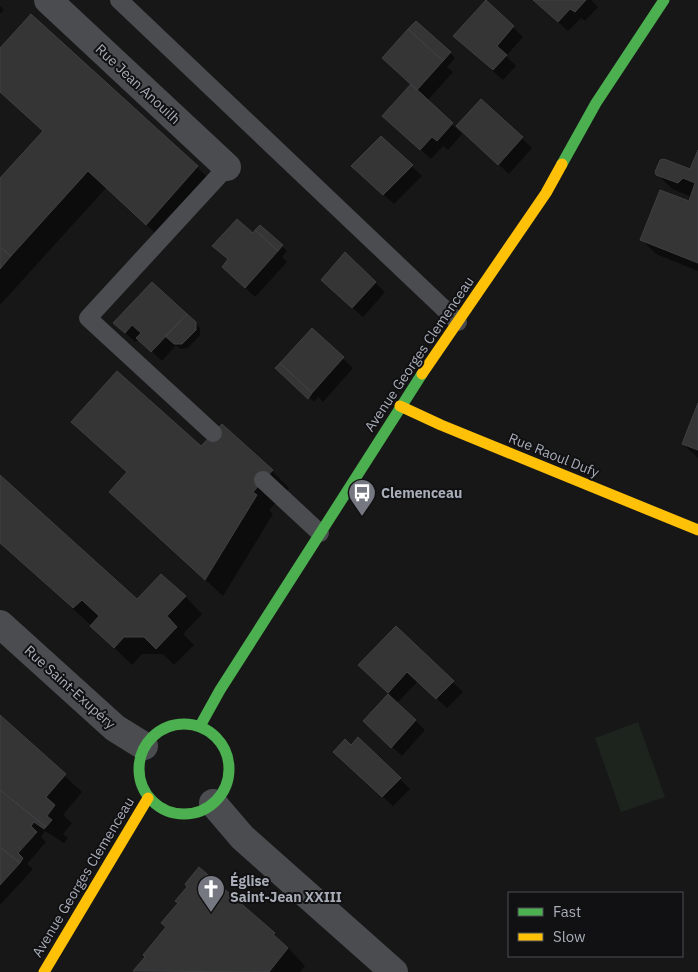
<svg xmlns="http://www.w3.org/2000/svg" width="698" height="972" font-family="'IBM Plex Sans',sans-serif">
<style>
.green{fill:#1d241e}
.shadow{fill:#0007}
.building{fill:#353536;stroke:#3f4043}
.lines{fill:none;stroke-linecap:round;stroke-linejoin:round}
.lane{stroke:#4b4c50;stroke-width:18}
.street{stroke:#4b4c50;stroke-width:28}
.fast{stroke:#4caf50;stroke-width:11}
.slow{stroke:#ffc107;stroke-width:11}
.labels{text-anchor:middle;stroke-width:4;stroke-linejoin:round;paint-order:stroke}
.street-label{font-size:14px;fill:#a8adb8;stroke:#111113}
.poi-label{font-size:14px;font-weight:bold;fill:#a8adb8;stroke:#111113;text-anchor:start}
</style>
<rect width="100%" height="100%" fill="#171717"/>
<!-- green -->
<path class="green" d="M 638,722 L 665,797 L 621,812 L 595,738 Z"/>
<!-- shadow -->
<path class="shadow" d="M 535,0 L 591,0 L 598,7 L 585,21 L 581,18 L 568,31 Z
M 486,1 L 523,37 L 506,56 L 516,66 L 503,80 L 454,36 Z
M 0,6 L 4,10 L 0,14 Z
M 31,16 L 215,184 L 164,241 L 106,188 L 0,305 L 0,181 L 44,131 L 0,91 L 0,50 Z
M 450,53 L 455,58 L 447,67 L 453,72 L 427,101 L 462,134 L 448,150 L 443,146 L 431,159 L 384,116 Z
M 482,101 L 532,148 L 509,174 L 468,136 Z
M 381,138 L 422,176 L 394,204 L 363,176 Z
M 698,154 L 698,271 L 656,254 L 642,240 L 689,202 L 692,197 L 672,189 L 657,174 L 691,171 Z
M 282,246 L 287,251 L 282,257 L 287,262 L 255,297 L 233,276 L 229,260 L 224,256 Z
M 345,254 L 385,292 L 363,317 L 332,290 Z
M 115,323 L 195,323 L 200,328 L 200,335 L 188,348 L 180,349 L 176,345 L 162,361 L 139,339 L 135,342 Z
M 312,330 L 353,368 L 323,402 L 318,397 L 314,402 L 277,368 Z
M 698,407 L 698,458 L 683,444 Z
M 73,422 L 202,448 L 272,471 L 289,488 L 269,510 L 273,514 L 223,596 L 111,492 L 128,473 Z
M 0,476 L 137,601 L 185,596 L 202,614 L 183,634 L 194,645 L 174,665 L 163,654 L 142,654 L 132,665 L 92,626 L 0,543 Z
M 396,628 L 463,692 L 447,708 L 418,681 L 397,703 L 425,730 L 402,756 L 365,721 L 390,694 L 370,675 Z
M 0,717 L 82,792 L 63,815 L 72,823 L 63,834 L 68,838 L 64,843 L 45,831 L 41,837 L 46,842 L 27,864 L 33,869 L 0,905 Z
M 351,746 L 400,779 L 410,789 L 393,806 L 345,762 Z
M 199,869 L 274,934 L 291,951 L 305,966 L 300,972 L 136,972 L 135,971 L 167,928 Z"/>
<!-- building -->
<path class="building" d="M 486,0 L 514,26 L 497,46 L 507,55 L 493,70 L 453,36 Z
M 533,0 L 586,0 L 575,12 L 570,9 L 558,22 Z
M 31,14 L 198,166 L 146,225 L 88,171 L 11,256 L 0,247 L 0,178 L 43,131 L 0,92 L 0,48 Z
M 416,21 L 451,52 L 443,61 L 408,29 Z
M 408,29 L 443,61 L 417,90 L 382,58 Z
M 411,84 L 453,123 L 437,141 L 432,137 L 420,150 L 382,116 Z
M 481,99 L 523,137 L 498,165 L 456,126 Z
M 381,136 L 413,165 L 383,195 L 351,166 Z
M 698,150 L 698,263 L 640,240 L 660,190 L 689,201 L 695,183 L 683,178 L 678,183 L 656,175 L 655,172 L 660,160 L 664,159 L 690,169 Z
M 237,219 L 253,233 L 255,230 L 278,251 L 245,288 L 222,267 L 228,259 L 212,246 Z
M 260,225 L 283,245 L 278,251 L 255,230 Z
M 0,247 L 11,256 L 0,269 Z
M 345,252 L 376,282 L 352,308 L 321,280 Z
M 152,282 L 187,314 L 151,352 L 136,338 L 141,333 L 132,325 L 125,333 L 113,323 Z
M 187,314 L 196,322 L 196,330 L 182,344 L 174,344 L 165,336 Z
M 312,328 L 344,357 L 312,393 L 280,363 Z
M 280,363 L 312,393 L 308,399 L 275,368 Z
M 117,371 L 201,446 L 222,424 L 273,470 L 253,492 L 257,495 L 205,580 L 109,492 L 127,472 L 71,422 Z
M 698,403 L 698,450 L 682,444 Z
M 0,475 L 137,599 L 161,574 L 186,596 L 167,616 L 177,627 L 156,649 L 144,637 L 124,637 L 114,648 L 90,626 L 99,616 L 82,600 L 73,608 L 0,543 Z
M 396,626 L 454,681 L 436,699 L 407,672 L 388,693 L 358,665 Z
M 388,694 L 416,720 L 391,748 L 363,721 Z
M 0,715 L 66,774 L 46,797 L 55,805 L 47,816 L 52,820 L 46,827 L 0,790 Z
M 358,737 L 401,778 L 382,797 L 333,752 L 345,739 L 351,745 Z
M 0,790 L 46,827 L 44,829 L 34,822 L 31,826 L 37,832 L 18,853 L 23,858 L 20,863 L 0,847 Z
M 0,847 L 20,863 L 0,885 Z
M 199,867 L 275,933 L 273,934 L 288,948 L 269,972 L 133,971 L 145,957 L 143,955 L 166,927 L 161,923 L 178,903 L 175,901 L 187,887 L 185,884 Z"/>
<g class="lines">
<!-- lane -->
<path class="lane" d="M 119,0 L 458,322
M 213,433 L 88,318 L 227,167
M 263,480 L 320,533"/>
<!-- street -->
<path class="street" d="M 48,0 L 227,167
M 0,624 L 115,728 L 144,746
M 213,803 L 242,837 L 394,972"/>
<!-- fast -->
<path class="fast" d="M 562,164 L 596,103 L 664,0
M139 769a45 45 0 1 1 90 0a45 45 0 1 1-90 0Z
M 200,726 L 220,690 L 422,374"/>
<!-- slow -->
<path class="slow" d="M 422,374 L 546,193 L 562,164
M 400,406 L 441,425 L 698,530
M 44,972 L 148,798"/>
</g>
<!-- icons -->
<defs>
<symbol id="bus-pin" viewBox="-11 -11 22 30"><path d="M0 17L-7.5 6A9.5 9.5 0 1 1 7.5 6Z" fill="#757880" stroke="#111113"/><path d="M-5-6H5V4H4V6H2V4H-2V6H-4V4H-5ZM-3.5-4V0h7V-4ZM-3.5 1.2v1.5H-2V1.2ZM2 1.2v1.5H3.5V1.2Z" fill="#fff"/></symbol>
<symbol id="church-pin" viewBox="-11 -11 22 30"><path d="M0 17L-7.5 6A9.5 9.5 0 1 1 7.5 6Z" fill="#757880" stroke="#111113"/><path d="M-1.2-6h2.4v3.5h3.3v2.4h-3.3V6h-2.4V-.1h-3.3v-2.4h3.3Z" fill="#fff"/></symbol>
</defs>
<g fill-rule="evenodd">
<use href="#bus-pin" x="346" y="477" width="32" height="43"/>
<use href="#church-pin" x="195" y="873" width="32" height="43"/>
</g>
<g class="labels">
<!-- street labels -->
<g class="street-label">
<text transform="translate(138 84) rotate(43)" y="5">Rue Jean Anouilh</text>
<text transform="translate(419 354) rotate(-56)" y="5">Avenue Georges Clemenceau</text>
<text transform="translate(554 455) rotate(22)" y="5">Rue Raoul Dufy</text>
<text transform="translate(70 687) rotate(42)" y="5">Rue Saint-Exupéry</text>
<text transform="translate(83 877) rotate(-59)" y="5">Avenue Georges Clemenceau</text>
</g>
<!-- poi labels -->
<g class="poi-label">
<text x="381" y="498">Clemenceau</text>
<text x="230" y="886">Église<tspan x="230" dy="16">Saint-Jean XXIII</tspan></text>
</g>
</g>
<!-- legend -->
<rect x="508" y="892" width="175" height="65" fill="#111113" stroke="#4d4f55"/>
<rect x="518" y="908" width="25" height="8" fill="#4caf50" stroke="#4d4f55"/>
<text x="553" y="917" font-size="15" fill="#a8adb8">Fast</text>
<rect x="518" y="933" width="25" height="8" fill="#ffc107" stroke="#4d4f55"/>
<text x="553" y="942" font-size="15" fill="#a8adb8">Slow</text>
</svg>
